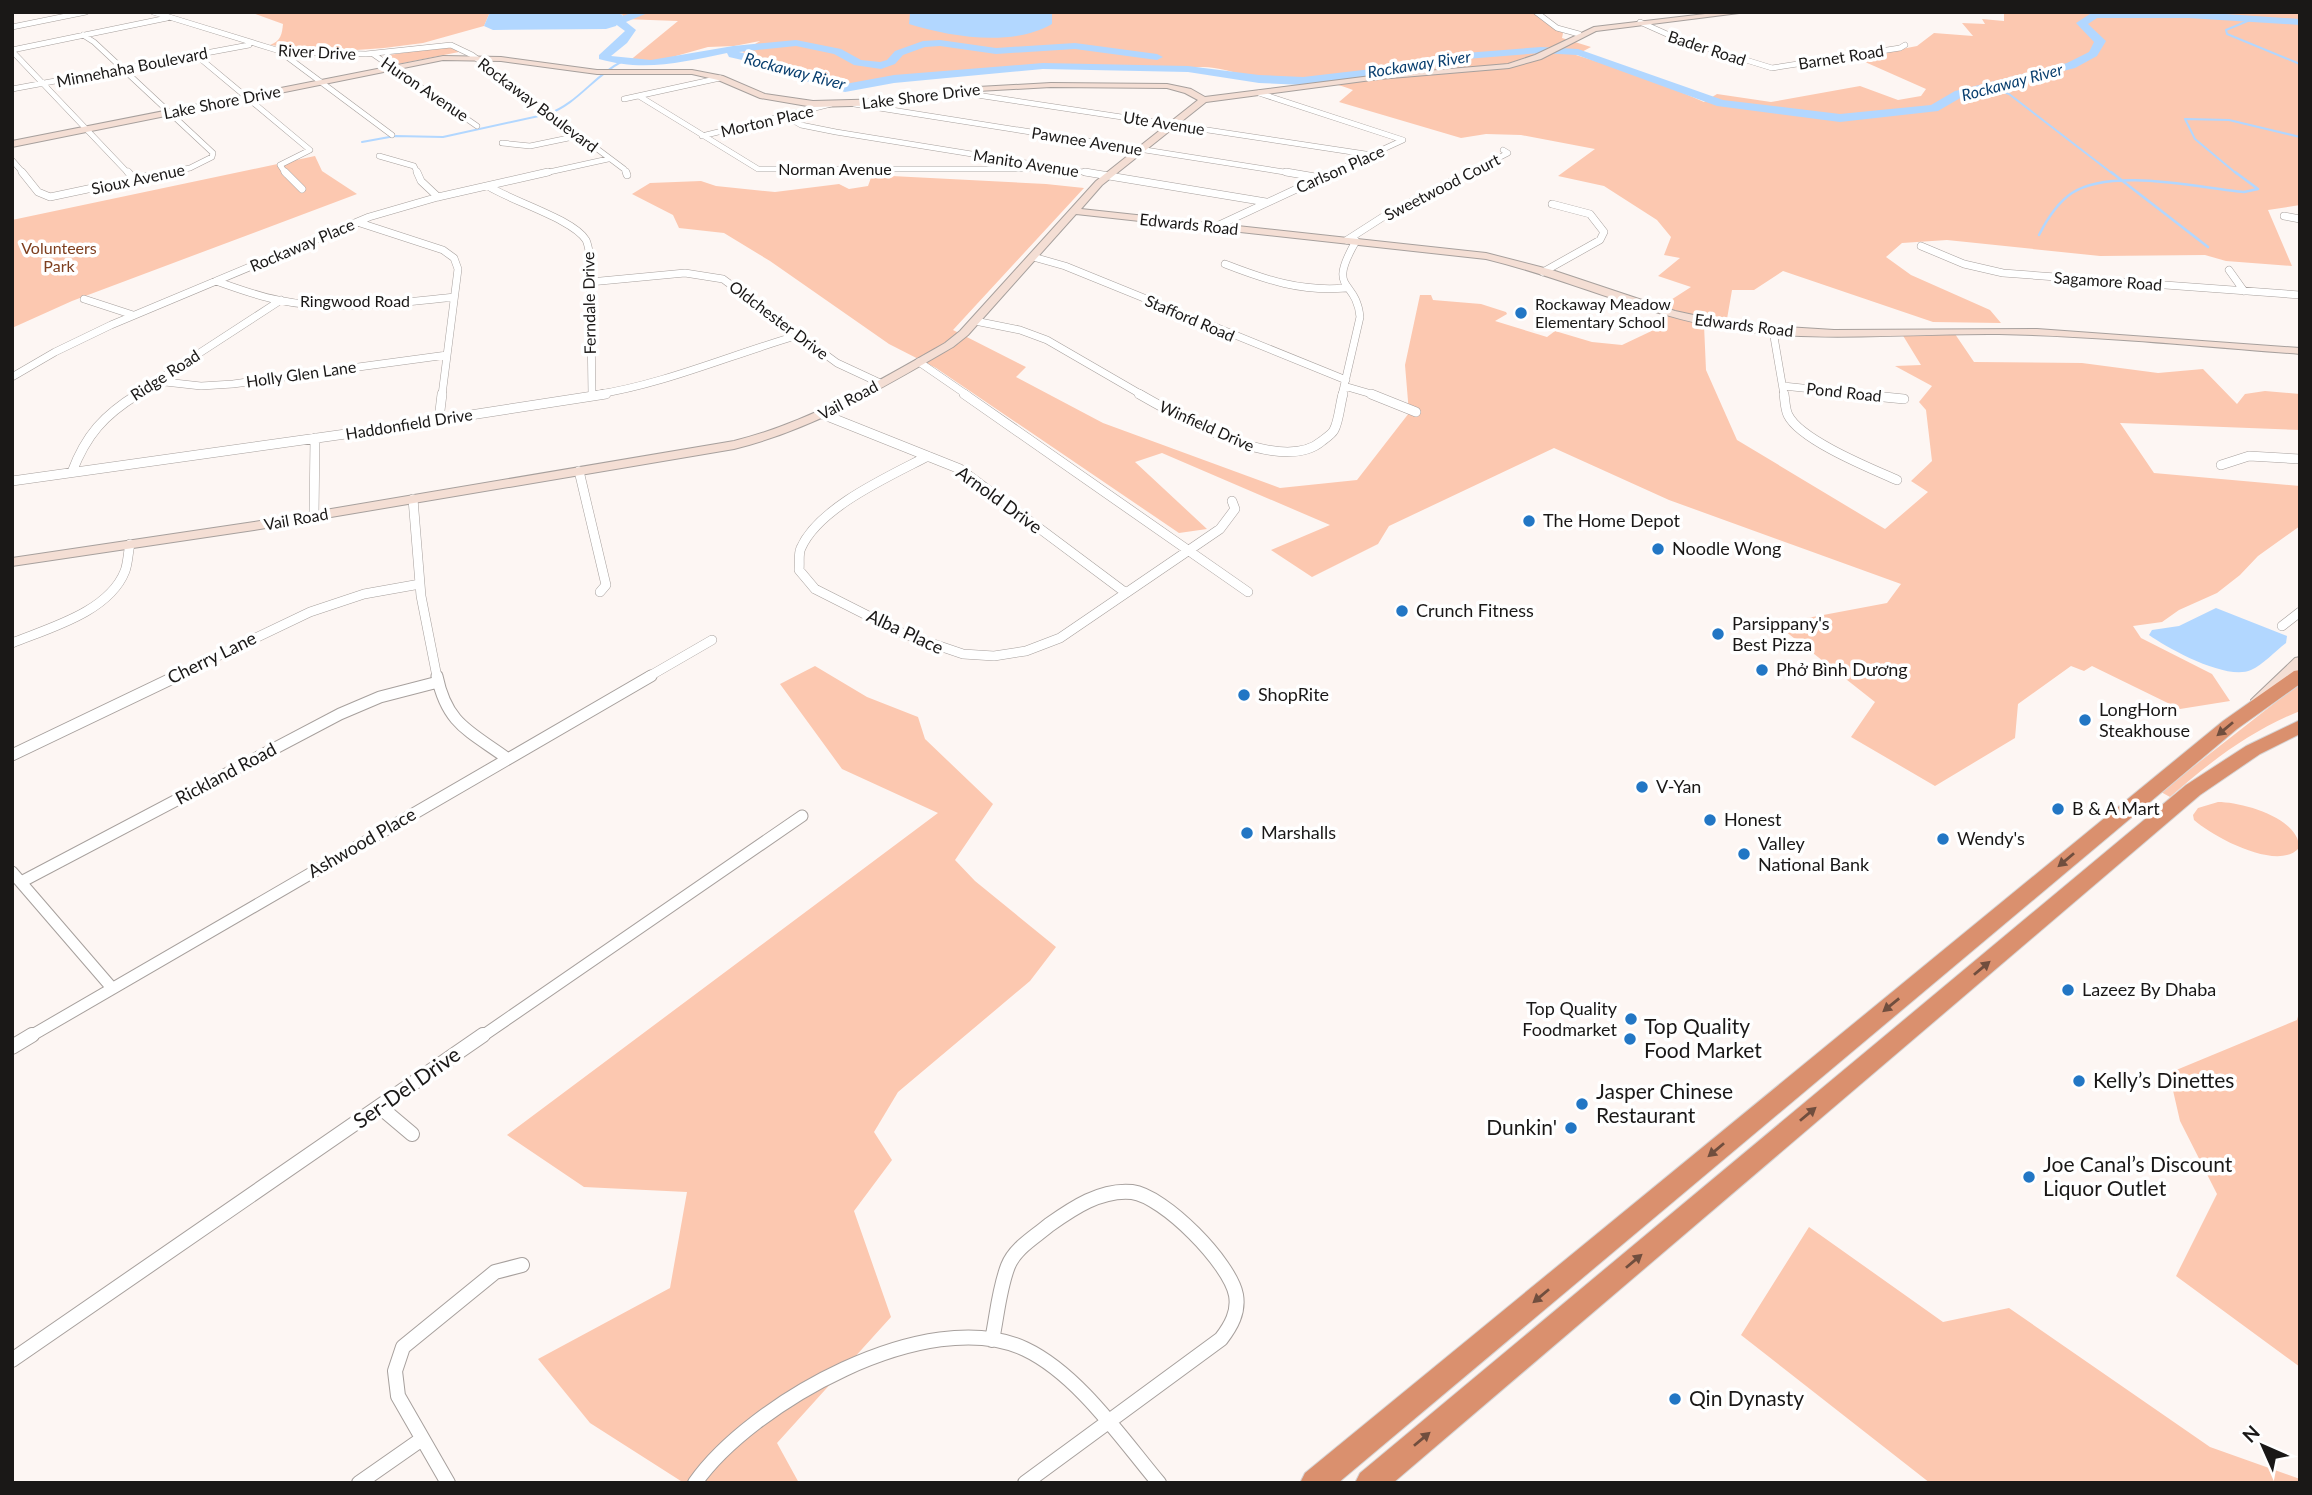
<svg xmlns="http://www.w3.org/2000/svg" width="2312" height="1495" font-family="Lato,sans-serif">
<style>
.green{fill:#fcc8b0}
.water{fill:#b2d7ff}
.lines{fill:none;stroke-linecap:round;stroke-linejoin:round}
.stream-far1{stroke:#b2d7ff;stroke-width:2}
.stream{stroke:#b2d7ff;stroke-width:2.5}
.river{fill:#b2d7ff;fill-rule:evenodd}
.street-far4-casing{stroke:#a7a09d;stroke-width:6}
.street-far3-casing{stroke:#a7a09d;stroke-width:8}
.street-far2-casing{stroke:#a7a09d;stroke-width:10}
.street-far1-casing{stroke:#a7a09d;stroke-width:13}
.street-casing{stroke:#a7a09d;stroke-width:16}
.secondary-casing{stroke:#a7a09d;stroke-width:2}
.highway-casing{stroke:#d6d5d5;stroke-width:2}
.street-far4{stroke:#fff;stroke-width:5}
.street-far3{stroke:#fff;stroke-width:7}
.street-far2{stroke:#fff;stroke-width:9}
.street-far1{stroke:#fff;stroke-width:11}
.street{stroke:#fff;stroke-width:14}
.secondary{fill:#f4ded4;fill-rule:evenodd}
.highway{fill:#da906e;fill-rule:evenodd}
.oneway{fill:#704e3e}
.poi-dot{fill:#2276c4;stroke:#fff;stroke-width:2.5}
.labels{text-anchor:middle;stroke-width:7;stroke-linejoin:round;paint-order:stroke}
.far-street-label{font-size:16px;fill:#1a1817;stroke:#fff}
.far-water-label{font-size:16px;font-style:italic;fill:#093f6f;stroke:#fff}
.far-park-label{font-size:16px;fill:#7e3f1f;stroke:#fff}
.far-poi-label{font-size:16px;fill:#1a1817;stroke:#fff;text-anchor:start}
.street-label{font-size:18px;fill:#1a1817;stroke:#fff}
.poi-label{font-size:18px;fill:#1a1817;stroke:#fff;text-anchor:start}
.near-poi-label{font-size:21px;fill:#1a1817;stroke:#fff;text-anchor:start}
.near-street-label{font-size:21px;fill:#1a1817;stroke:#fff}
</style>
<rect width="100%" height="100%" fill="#fdf6f3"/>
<!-- green -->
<path class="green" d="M 250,12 L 490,12 L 484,26 L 423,43 L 384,48 L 329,52 L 270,45 C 281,41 282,34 283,24 Z
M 614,12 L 910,12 L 910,24 L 1052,24 L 1052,12 L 1533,12 L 1563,33 L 1562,38 L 1591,47 L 1576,55 L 1646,77 L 1704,102 L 1717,94 L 1771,102 L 1860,86 L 1898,100 L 1921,96 L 1926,89 L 1856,58 L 1917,46 L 1934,33 L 1973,36 L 1962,23 L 1985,24 L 1982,19 L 2004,21 L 2004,12 L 2300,12 L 2300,205 L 2268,210 L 2292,266 L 2226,261 L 2205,255 L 2100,256 L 1947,240 L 1902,243 L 1886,257 L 1911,275 L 1990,310 L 2001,323 L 1933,322 L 1783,271 L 1754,290 L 1732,290 L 1727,319 L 1704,325 L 1706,370 L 1737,440 L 1885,529 L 1928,492 L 1911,481 L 1932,461 L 1926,410 L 1919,402 L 1932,386 L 1895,366 L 1921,365 L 1902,334 L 1955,334 L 1974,362 L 2082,363 L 2158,373 L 2203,369 L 2237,404 L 2245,394 L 2265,391 L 2300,394 L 2300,430 L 2120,423 L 2154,473 L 2300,486 L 2300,526 L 2258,556 L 2240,575 L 2217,593 L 2179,610 L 2162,622 L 2133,626 L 2141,638 L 2212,674 L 2230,701 L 2180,709 L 2092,666 L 2084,671 L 2071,666 L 2018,704 L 2015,738 L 1935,786 L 1851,737 L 1875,702 L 1776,624 L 1887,603 L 1901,584 L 1669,500 L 1554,448 L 1389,526 L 1378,544 L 1312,577 L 1271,550 L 1330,525 L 1162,453 L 1135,462 L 1207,529 L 1179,533 L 936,368 L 889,344 L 770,261 L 724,233 L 679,228 L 673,215 L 632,194 L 650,183 L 701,181 L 716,186 L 775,192 L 839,184 L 849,189 L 868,186 L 872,175 L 1046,184 L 1084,188 L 953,330 L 1026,367 L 1016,377 L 1103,423 L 1280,488 L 1357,480 L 1409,413 L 1405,365 L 1420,295 L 1431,295 L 1433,300 L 1481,304 L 1506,312 L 1507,314 L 1495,321 L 1547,337 L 1555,331 L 1592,342 L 1622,345 L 1660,327 L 1666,319 L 1663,305 L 1691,287 L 1658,276 L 1680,258 L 1664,255 L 1671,237 L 1657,220 L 1604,186 L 1558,176 L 1595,149 L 1521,135 L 1486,134 L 1461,138 L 1339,102 L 1353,90 C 1318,76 1286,82 1250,76 C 1230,72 1211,64 1191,68 L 1049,65 L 894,77 L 853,86 L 834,85 L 742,52 L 760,41 L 734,46 L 708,47 L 658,61 L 628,62 L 678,21 L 623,19 L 623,15 Z
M 447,46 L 459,52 L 398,64 L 383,56 Z
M 315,156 L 322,171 L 357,194 L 72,301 L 12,328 L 12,220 Z
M 815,666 L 867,697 L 918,717 L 925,739 L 993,804 L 955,860 L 975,881 L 1056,947 L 1030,981 L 898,1092 L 874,1132 L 892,1160 L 854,1211 L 891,1317 L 777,1443 L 799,1483 L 684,1483 L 590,1423 L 538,1359 L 670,1288 L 687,1192 L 584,1187 L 507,1135 L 938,813 L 842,769 L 780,684 Z
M 2300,683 L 2300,711 C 2250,731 2210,762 2170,797 L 2161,792 Z
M 2218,802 C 2242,802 2300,818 2299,848 C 2278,872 2213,837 2194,820 L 2193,815 L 2198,808 Z
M 2300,1009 L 2300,1367 L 2176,1276 L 2217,1194 L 2180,1121 L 2169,1073 L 2297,1020 Z
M 1809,1227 L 1943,1322 L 2009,1308 L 2210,1447 L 2300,1479 L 2300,1483 L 1930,1483 L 1741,1335 Z"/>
<!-- water -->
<path class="water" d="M 490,12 L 614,12 L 623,15 L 616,26 L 606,29 L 493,30 L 484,26 Z
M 910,12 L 1052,12 L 1052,24 C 1012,47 951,37 909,24 Z
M 2216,608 L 2287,636 L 2286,643 C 2275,651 2263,665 2251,670 C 2227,681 2169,649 2149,635 L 2152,630 L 2179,626 Z"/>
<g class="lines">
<!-- stream-far1 -->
<path class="stream-far1" d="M 2250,20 L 2226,30 L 2227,34 L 2300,64
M 1992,88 L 2009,94 L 2113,174
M 362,142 L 395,136 L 443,137 L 548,114 C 577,104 594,76 621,62
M 2237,174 L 2195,139 L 2185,119 L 2229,120 L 2300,137"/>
<!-- stream -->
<path class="stream" d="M 2111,172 L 2208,247
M 2039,235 C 2047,219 2057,203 2072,193 C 2112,167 2199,188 2244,192 L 2258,189 L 2235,172"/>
<!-- river -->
<path class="river" d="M 634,12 L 650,12 L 626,22 L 636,30 L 627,43 L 611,56 L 651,60 L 733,46 L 796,40 L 841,49 L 861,60 L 880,62 L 887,60 L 895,51 L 923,41 L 940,40 L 996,48 L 1075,43 L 1157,54 L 1163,57 L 1157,60 L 1075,49 L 996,54 L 940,46 L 925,47 L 903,55 L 895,64 L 881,69 L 854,65 L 834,54 L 796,46 L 739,52 L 776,61 L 819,78 L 845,84 L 894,75 L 1043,63 L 1188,66 L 1259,75 L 1303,77 L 1406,65 L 1440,55 L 1541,47 L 1578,49 L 1723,100 L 1840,114 L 1931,105 L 1955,91 L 2067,63 L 2089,52 L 2094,42 L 2076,23 L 2093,12 L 2196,12 L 2300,19 L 2300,25 L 2189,18 L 2097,18 L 2088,24 L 2106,41 L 2097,56 L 2075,68 L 1962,97 L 1938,111 L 1840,122 L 1717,106 L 1577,55 L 1541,53 L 1441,61 L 1407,71 L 1336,83 L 1303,85 L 1259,83 L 1188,72 L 1043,69 L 894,83 L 845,92 L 811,83 L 769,66 L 729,57 L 727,53 C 683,62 644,72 599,59 L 599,55 L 625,31 L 614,23 L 614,19 Z"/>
<defs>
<path id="street-far4" d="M 153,12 L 283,52 L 366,54 L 451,45 L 472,55 L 624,169 L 627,174
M 1536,12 L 1557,28 L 1579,34
M 1640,22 L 1678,39 L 1772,68 L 1900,48 L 1905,45
M 12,27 L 86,12
M 83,35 L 94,42 L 213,153 L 212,157 L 190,168 L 160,174
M 12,50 L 167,18
M 12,51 L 129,174
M 282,53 L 392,135
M 373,54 L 477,126
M 196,55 L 310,150 L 280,165 L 286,174
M 12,89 L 249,45
M 957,92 L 1372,155
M 1259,93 L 1403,140 L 1329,174
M 639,96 L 758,169 L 1028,169
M 624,99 L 720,78
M 854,104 L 1297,174
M 787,117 L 801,125 L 836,132 L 1095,174
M 702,136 L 831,104
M 502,143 L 530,146 L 578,136
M 379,156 L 414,166 L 418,174
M 12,160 L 24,174
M 540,174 L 608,159
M 1467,174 L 1508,153 L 1503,150"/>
<path id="street-far3" d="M 22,172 L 38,192 L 50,197 L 168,172
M 128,172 L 134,179
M 285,172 L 302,189
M 417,172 L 421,181 L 438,197
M 626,172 L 627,175
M 1085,172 L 1266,202
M 1286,172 L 1321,178
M 488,186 C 511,201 573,219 586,240 C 588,244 589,251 590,256 L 592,395
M 2284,216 L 2300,219
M 357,222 L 443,250 L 454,258 L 458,269 L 442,395
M 1215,227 L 1333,172
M 1347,240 L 1386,215 L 1470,172
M 1921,246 L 1964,264 L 2003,273 L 2300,295
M 1033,257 L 1065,266 L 1346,380
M 1225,264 C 1266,280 1302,292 1346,288
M 2229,270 L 2244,291
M 1543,272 L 1600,240 L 1604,232 L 1590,214 L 1552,204
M 216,281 C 236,288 257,296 278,300 C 335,312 396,303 454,297
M 590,282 L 685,273 L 723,279 L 837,363 L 880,383
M 84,299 L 133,315
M 975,321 L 1020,330 L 1047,340 L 1142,395
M 1773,331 L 1784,395
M 919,362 L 967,395
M 12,377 L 55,352 L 111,325 L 369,217 L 438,197 L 548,172
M 156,381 L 201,386 L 233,384 L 447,355
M 1344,386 L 1375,395
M 1783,386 L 1870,395
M 135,395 L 281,300
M 594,395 C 665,384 730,355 799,335
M 1342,395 L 1360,317 C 1356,277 1326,293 1356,241"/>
<path id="street-far2" d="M 964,394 L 1248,592
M 1139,394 C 1179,417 1281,476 1322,441 C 1326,438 1332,434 1334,430 C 1339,421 1340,404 1343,394
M 1371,394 L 1416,412
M 1784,394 C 1785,400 1785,409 1788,415 C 1800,440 1872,469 1897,480
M 1854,394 L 1904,399
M 822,414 L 960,469 L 1126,593
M 439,419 L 442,394
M 928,456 C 890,476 819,507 801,548 C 798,554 800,563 799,570 L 815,589 L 904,634 L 963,654 L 994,656 L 1026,651 L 1060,638 L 1220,529 L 1235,509 L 1232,501
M 2221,465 L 2249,456 L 2300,459
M 579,471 L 606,585 L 600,592
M 72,472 C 86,435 104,415 138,394
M 12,481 L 367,431 L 606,394
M 413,499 L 421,596 L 437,677
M 314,516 L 315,438
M 2282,626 L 2300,612
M 12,643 C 49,628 109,612 125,571 C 128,563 128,553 130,544
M 174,677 L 310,612 L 364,594 L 420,584
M 648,677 L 712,640"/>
<path id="street-far1" d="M 437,676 C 447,725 470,731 508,759
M 12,755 L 177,676
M 12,872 L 112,988
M 21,882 L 340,714 L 380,697 L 438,682
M 29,1037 L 651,676
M 481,1037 L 802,816"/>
<path id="street" d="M 12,1047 L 32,1035
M 380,1107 L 412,1134
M 992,1340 C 997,1316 999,1289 1008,1266 C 1015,1248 1035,1237 1049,1225 C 1073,1208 1101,1189 1132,1192 C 1164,1196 1230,1263 1236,1295 C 1239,1312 1231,1326 1221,1339 L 1025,1483
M 12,1360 L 483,1035
M 359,1483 L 422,1439
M 448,1483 L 398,1396 L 395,1371 L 403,1347 L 495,1272 L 522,1265
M 695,1483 C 750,1404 928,1303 1025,1349 C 1078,1374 1122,1439 1159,1483"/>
<path id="secondary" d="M 1722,12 L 1747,12 L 1596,31 L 1541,59 L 1509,68 L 1379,79 L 1206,102 L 1102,185 L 1081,209 L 1486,253 L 1552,270 L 1675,311 L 1735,324 L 1834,330 L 2037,329 L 2300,348 L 2300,354 C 2200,346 2099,336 1999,334 C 1911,333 1822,343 1735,330 C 1649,318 1570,279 1486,259 L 1076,214 L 968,335 L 953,347 C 882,388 814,429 734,449 L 254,530 L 12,566 L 12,558 L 254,522 L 734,441 C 810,422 877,382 945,343 L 960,331 L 1096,181 L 1198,100 L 1185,93 L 1167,88 L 1051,87 L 978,91 L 889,105 L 813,107 L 760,98 L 718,80 L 692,74 L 597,74 L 501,61 L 443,60 L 12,147 L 12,141 L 443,56 L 501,57 L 597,70 L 692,70 L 723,76 L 765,94 L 813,101 L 889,99 L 978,87 L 1051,83 L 1167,84 L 1191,89 L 1205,97 L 1379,75 L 1508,64 L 1535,55 L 1594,27 Z
M 2300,657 L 2300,669 L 2264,703 L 2254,703 L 2251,700 L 2254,697 L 2295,658 Z"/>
<path id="highway" d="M 2300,670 L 2300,684 L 2237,729 L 1338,1483 L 1300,1483 L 1305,1473 L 2223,721 L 2294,671 Z
M 2300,720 L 2300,734 L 2260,754 L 2200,795 L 1393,1483 L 1355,1483 L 1360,1473 L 2186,785 L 2246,746 Z"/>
</defs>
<!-- street-far4 casing -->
<use href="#street-far4" class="street-far4-casing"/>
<!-- street-far3 casing -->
<use href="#street-far3" class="street-far3-casing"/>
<!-- street-far2 casing -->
<use href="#street-far2" class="street-far2-casing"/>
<!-- street-far1 casing -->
<use href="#street-far1" class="street-far1-casing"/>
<!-- street casing -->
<use href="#street" class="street-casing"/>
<!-- secondary casing -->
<use href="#secondary" class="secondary-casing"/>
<!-- highway casing -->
<use href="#highway" class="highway-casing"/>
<!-- street-far4 -->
<use href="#street-far4" class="street-far4"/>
<!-- street-far3 -->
<use href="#street-far3" class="street-far3"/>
<!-- street-far2 -->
<use href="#street-far2" class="street-far2"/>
<!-- street-far1 -->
<use href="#street-far1" class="street-far1"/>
<!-- street -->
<use href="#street" class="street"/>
<!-- secondary -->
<use href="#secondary" class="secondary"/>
<!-- highway -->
<use href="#highway" class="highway"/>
</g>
<!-- one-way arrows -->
<defs><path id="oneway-solid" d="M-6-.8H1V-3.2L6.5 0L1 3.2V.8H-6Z" transform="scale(1.75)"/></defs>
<g class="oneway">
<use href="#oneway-solid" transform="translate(2225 729) rotate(140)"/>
<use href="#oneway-solid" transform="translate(2066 860) rotate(140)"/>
<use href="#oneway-solid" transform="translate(1982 968) rotate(-40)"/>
<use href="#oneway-solid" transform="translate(1891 1005) rotate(141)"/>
<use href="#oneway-solid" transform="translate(1808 1114) rotate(-40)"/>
<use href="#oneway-solid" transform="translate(1716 1150) rotate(140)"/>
<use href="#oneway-solid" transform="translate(1634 1261) rotate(-40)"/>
<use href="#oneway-solid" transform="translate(1541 1296) rotate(140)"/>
<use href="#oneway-solid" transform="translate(1422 1439) rotate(-40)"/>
</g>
<!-- markers -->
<g class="poi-dot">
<circle cx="1521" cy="313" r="7"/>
<circle cx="1529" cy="521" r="7"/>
<circle cx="1658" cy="549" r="7"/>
<circle cx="1402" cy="611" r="7"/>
<circle cx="1718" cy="634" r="7"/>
<circle cx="1762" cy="670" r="7"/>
<circle cx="1244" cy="695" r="7"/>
<circle cx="2085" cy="720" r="7"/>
<circle cx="1642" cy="787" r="7"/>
<circle cx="2058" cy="809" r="7"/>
<circle cx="1710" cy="820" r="7"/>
<circle cx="1247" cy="833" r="7"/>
<circle cx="1943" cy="839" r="7"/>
<circle cx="1744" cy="854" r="7"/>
<circle cx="2068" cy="990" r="7"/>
<circle cx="1631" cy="1019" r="7"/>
<circle cx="1630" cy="1039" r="7"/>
<circle cx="2079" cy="1081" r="7"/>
<circle cx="1582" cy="1104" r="7"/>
<circle cx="1571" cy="1128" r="7"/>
<circle cx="2029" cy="1177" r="7"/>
<circle cx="1675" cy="1399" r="7"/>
</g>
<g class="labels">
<!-- far-street labels -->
<g class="far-street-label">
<text transform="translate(1707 48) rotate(18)" y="6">Bader Road</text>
<text transform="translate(317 52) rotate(3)" y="6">River Drive</text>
<text transform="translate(1841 57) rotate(-9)" y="6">Barnet Road</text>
<text transform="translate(132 67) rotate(-11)" y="6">Minnehaha Boulevard</text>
<text transform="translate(425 89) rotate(34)" y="6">Huron Avenue</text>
<text transform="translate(921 96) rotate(-7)" y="6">Lake Shore Drive</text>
<text transform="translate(222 102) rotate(-11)" y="6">Lake Shore Drive</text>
<text transform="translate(538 105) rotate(37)" y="6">Rockaway Boulevard</text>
<text transform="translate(767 121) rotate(-13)" y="6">Morton Place</text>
<text transform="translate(1164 123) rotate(9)" y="6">Ute Avenue</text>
<text transform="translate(1087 141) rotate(9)" y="6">Pawnee Avenue</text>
<text transform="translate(1026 163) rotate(9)" y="6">Manito Avenue</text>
<text x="835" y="175">Norman Avenue</text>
<text transform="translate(1340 169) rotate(-24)" y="6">Carlson Place</text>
<text transform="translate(138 179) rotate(-12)" y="6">Sioux Avenue</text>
<text transform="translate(1442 187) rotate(-27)" y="6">Sweetwood Court</text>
<text transform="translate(1189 224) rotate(6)" y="6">Edwards Road</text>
<text transform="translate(302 245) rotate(-23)" y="6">Rockaway Place</text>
<text transform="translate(2108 281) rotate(4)" y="6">Sagamore Road</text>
<text x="355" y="307">Ringwood Road</text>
<text transform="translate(589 303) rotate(-91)" y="6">Ferndale Drive</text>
<text transform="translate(1190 318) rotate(23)" y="6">Stafford Road</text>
<text transform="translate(779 320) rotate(37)" y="6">Oldchester Drive</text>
<text transform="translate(1744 325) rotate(7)" y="6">Edwards Road</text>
<text transform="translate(301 374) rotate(-8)" y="6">Holly Glen Lane</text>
<text transform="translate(165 375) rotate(-33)" y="6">Ridge Road</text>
<text transform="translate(1844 392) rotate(6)" y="6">Pond Road</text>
<text transform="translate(848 400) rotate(-28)" y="6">Vail Road</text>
<text transform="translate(409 424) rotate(-9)" y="6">Haddonfield Drive</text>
<text transform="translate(1207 426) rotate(24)" y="6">Winfield Drive</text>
<text transform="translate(296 519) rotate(-10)" y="6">Vail Road</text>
</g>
<!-- far-water labels -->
<g class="far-water-label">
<text transform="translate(1419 64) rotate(-9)" y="6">Rockaway River</text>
<text transform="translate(795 71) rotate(15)" y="6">Rockaway River</text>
<text transform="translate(2012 82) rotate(-15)" y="6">Rockaway River</text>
</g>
<!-- far-park labels -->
<g class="far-park-label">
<text x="59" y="254">Volunteers<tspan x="59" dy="18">Park</tspan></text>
</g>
<!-- far-poi labels -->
<g class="far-poi-label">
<text x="1535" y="310">Rockaway Meadow<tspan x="1535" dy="18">Elementary School</tspan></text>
</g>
<!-- street labels -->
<g class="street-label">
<text transform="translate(999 500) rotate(36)" y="6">Arnold Drive</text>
<text transform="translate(905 632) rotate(25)" y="6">Alba Place</text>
<text transform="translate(212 658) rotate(-26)" y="6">Cherry Lane</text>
<text transform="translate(226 774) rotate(-28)" y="6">Rickland Road</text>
<text transform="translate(362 843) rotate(-30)" y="6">Ashwood Place</text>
</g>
<!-- poi labels -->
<g class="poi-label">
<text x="1543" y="527">The Home Depot</text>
<text x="1672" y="555">Noodle Wong</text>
<text x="1416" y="617">Crunch Fitness</text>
<text x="1732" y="630">Parsippany's<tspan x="1732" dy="21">Best Pizza</tspan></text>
<text x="1776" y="676">Phở Bình Dương</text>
<text x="1258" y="701">ShopRite</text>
<text x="2099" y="716">LongHorn<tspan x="2099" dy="21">Steakhouse</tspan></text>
<text x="1656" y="793">V-Yan</text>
<text x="2072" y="815">B &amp; A Mart</text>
<text x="1724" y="826">Honest</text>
<text x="1261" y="839">Marshalls</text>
<text x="1957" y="845">Wendy's</text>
<text x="1758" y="850">Valley<tspan x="1758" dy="21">National Bank</tspan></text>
<text x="2082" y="996">Lazeez By Dhaba</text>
<text x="1617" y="1015" text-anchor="end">Top Quality<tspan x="1617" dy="21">Foodmarket</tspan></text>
</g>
<!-- near-poi labels -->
<g class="near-poi-label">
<text x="1644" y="1034">Top Quality<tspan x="1644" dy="24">Food Market</tspan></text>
<text x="2093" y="1088">Kelly’s Dinettes</text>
<text x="1596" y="1099">Jasper Chinese<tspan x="1596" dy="24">Restaurant</tspan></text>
<text x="1557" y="1135" text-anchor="end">Dunkin'</text>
<text x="2043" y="1172">Joe Canal’s Discount<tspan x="2043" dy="24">Liquor Outlet</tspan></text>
<text x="1689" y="1406">Qin Dynasty</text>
</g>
<!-- near-street labels -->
<g class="near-street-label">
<text transform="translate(407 1088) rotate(-35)" y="7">Ser-Del Drive</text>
</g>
</g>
<!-- border -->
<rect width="2312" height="1495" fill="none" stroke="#1a1817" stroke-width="28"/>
<!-- north arrow -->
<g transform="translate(2263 1446) rotate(315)" stroke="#ffffff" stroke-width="5" paint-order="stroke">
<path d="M0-5L12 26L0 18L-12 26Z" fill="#1a1817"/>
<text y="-10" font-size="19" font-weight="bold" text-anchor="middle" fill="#1a1817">N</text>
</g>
</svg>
